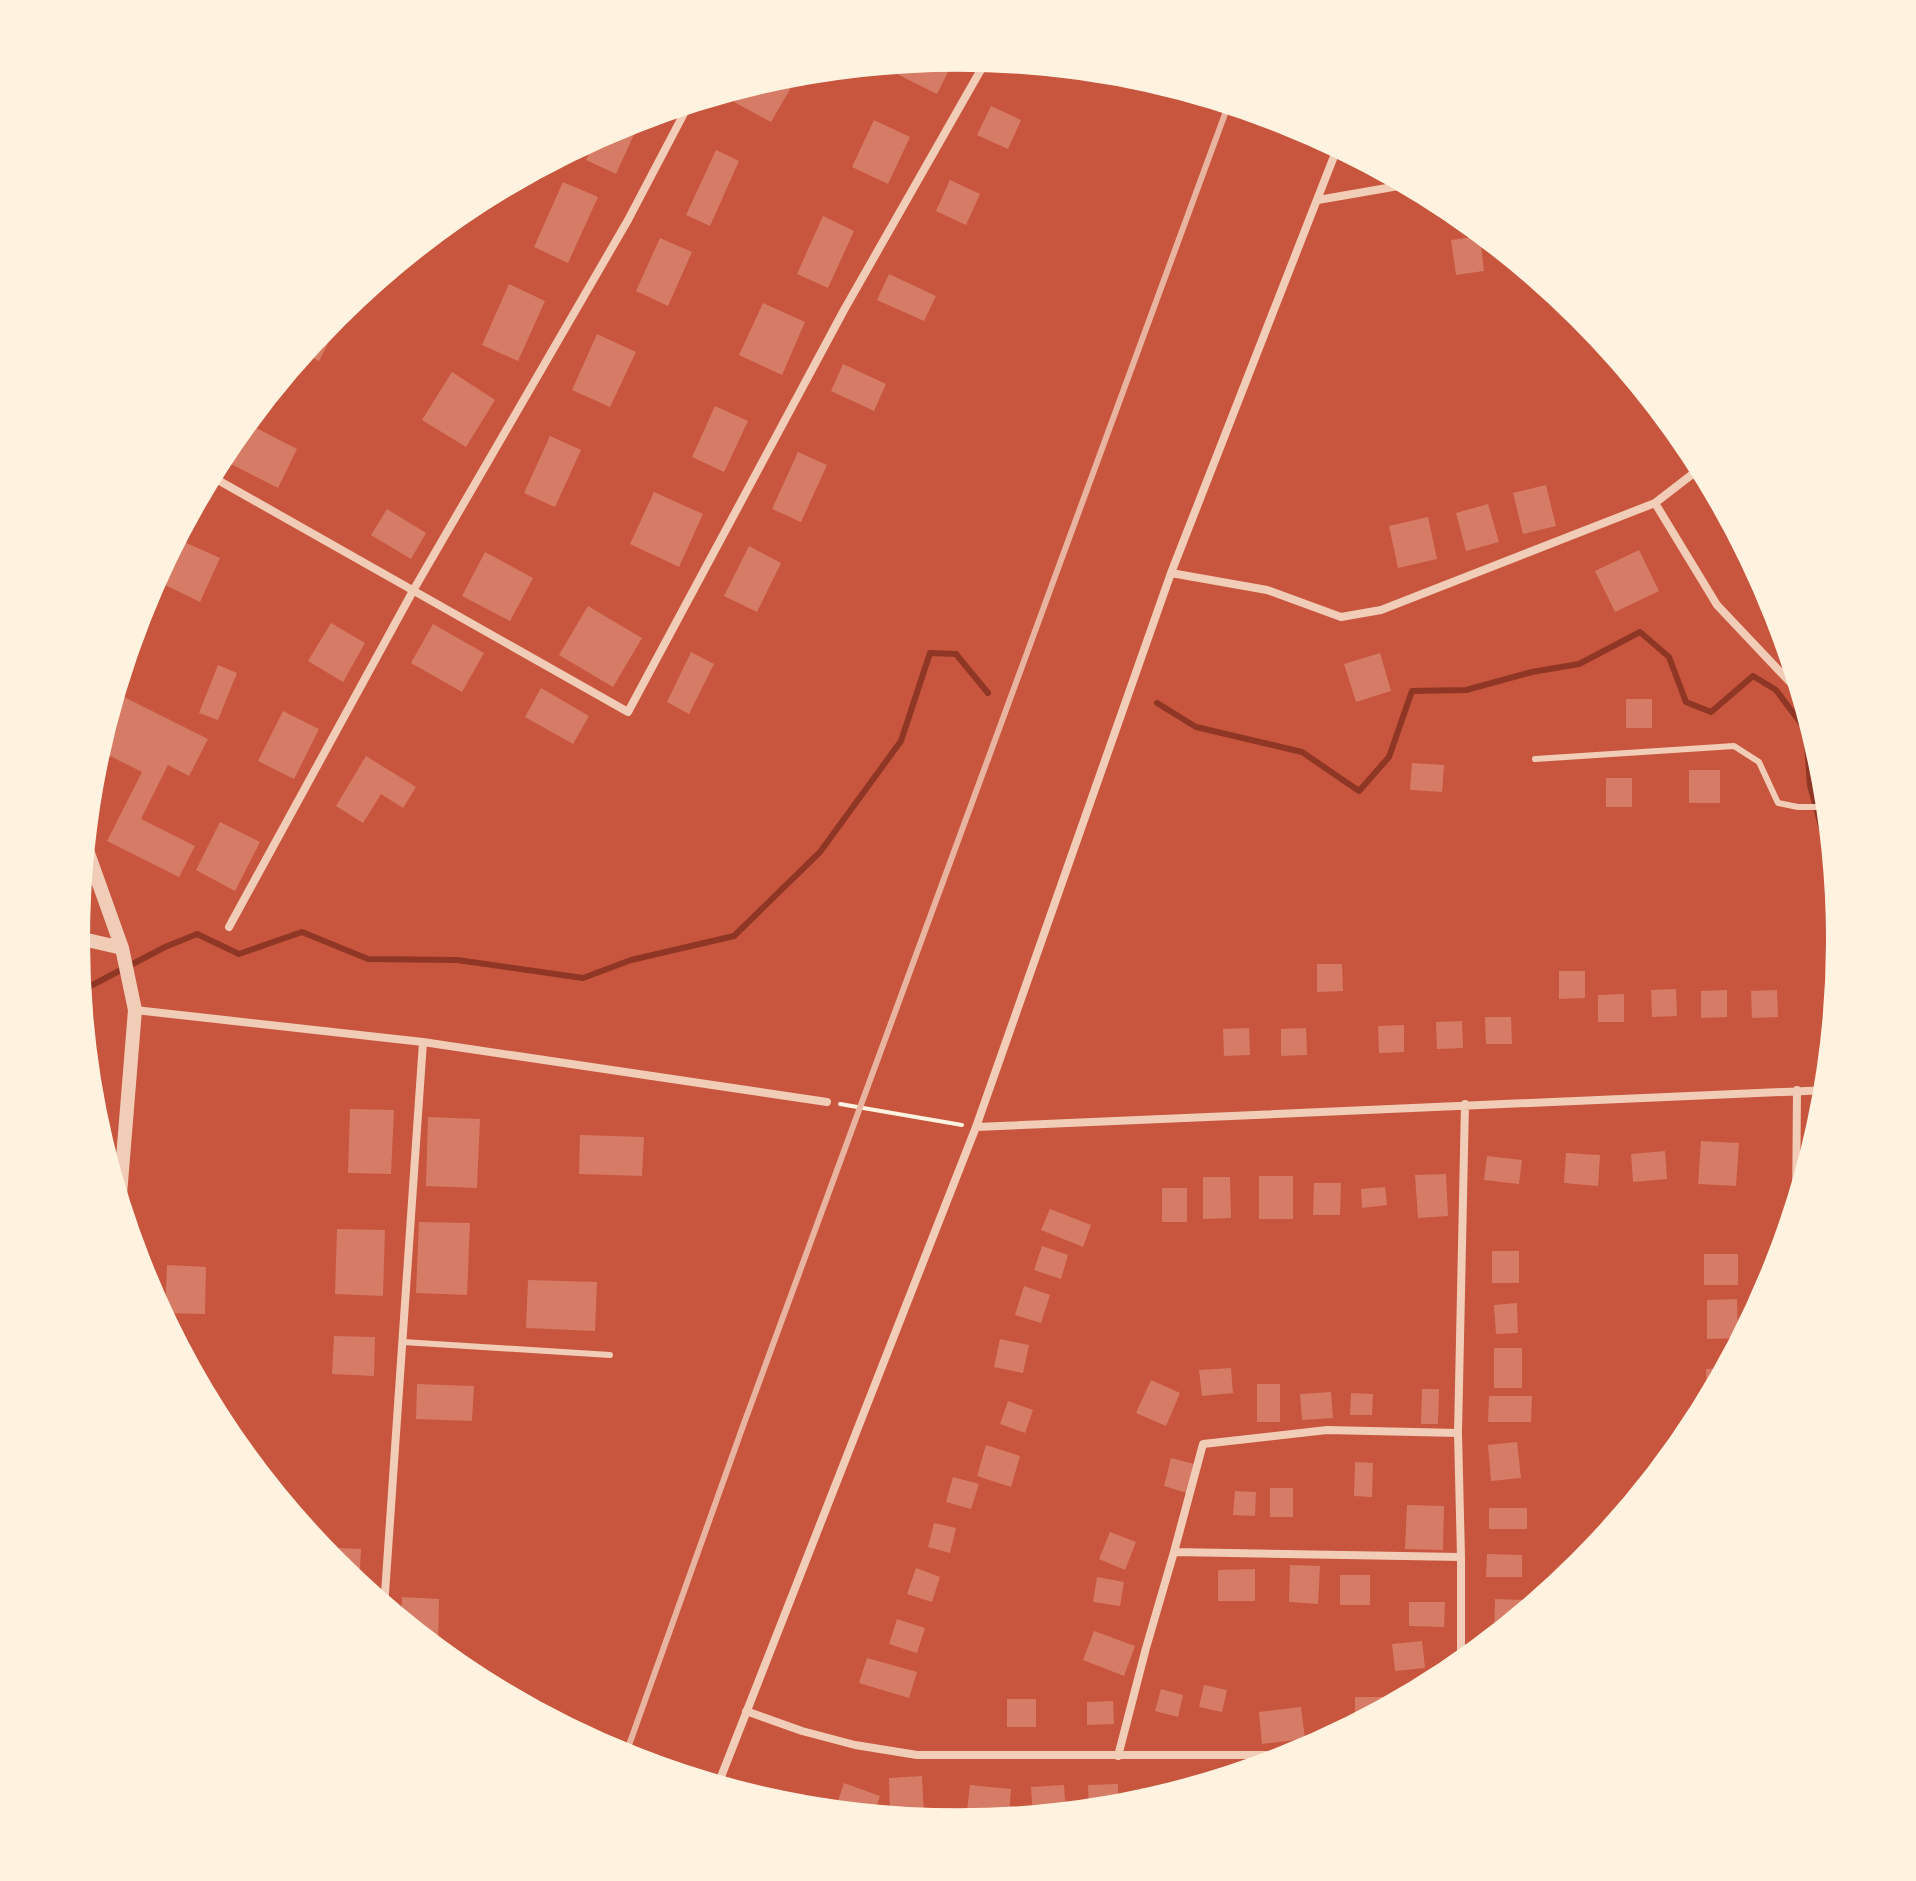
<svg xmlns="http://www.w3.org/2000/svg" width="1916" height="1881" font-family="'Roboto Serif',serif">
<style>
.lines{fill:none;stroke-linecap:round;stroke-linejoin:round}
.stream{stroke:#8f3625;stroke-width:6}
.building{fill:#d67c66}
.path{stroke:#fff3e0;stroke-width:4}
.service{stroke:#f1ccb7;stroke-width:6}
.minor{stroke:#f1ccb7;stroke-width:8}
.tertiary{stroke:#f1ccb7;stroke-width:14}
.rail{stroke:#e9b49f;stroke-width:6}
.rim{fill:none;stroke:#fff3e0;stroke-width:4}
</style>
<rect width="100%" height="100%" fill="#c8553d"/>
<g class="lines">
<!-- stream -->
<path class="stream" d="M 1157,703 L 1196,727 L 1302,752 L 1359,791 L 1389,757 L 1412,691 L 1466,690 L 1532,672 L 1579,664 L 1640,632 L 1669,657 L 1686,702 L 1711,712 L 1753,676 L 1776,690 L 1806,730 L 1810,785 L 1821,826 L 1833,843
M 79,992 L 165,947 L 197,934 L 239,954 L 302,932 L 368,959 L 457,960 L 583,978 L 631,960 L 734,936 L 820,852 L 901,741 L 930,653 L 956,654 L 988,693"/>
</g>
<!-- building -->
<path class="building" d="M 956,56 L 937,94 L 895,73 L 901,62 Z
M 800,72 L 771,122 L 734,102 L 743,86 L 786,73 Z
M 991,106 L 1021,120 L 1008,149 L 977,135 Z
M 642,117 L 616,174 L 586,160 L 597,135 L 620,123 Z
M 874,120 L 910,137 L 888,184 L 852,167 Z
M 716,150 L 739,161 L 710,226 L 686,215 Z
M 950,180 L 980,194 L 966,225 L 936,211 Z
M 563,182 L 598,197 L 568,263 L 534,247 Z
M 823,216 L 854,231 L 828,288 L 797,274 Z
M 1480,236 L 1484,271 L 1456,275 L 1451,240 Z
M 660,238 L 692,252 L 668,306 L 636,291 Z
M 889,274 L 936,296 L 924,321 L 877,300 Z
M 509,284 L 545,301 L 518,361 L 482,345 Z
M 763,303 L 805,322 L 782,375 L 739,355 Z
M 333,315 L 341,319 L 319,361 L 302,352 Z
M 597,334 L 636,352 L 610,407 L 572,390 Z
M 843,364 L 886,384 L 874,411 L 831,391 Z
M 452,372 L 495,400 L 466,447 L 422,420 Z
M 715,406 L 748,421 L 724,472 L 692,457 Z
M 245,422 L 297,449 L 278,488 L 221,459 L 232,438 Z
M 550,436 L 581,450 L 555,507 L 524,493 Z
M 798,452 L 827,465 L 801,522 L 772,509 Z
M 1546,485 L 1556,526 L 1523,534 L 1513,493 Z
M 654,492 L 703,514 L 679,567 L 630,544 Z
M 1488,504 L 1499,542 L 1466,551 L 1456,513 Z
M 387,509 L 426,533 L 411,559 L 371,535 Z
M 1428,517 L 1437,559 L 1398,568 L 1389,526 Z
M 184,542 L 220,558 L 200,602 L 165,585 Z
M 749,546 L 781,563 L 757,612 L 724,596 Z
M 1639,550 L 1659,591 L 1615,612 L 1595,571 Z
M 485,552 L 533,578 L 510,621 L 462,596 Z
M 1758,572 L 1759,572 L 1777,608 L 1769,610 Z
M 588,606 L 642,638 L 613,687 L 559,655 Z
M 331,623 L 365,643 L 343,682 L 308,661 Z
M 433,624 L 484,653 L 462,692 L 411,663 Z
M 691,652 L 714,664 L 689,714 L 667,702 Z
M 1380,653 L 1391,691 L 1356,702 L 1344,664 Z
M 218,665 L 237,673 L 218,720 L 199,713 Z
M 541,688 L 589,716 L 573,744 L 525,717 Z
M 114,692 L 208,739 L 189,776 L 168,765 L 141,819 L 195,846 L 179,877 L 107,841 L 142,772 L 96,749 Z
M 1626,699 L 1652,699 L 1652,728 L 1626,728 Z
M 283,711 L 319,729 L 294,779 L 258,761 Z
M 366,756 L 416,787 L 403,808 L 381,794 L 363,823 L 336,806 Z
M 1412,763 L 1444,765 L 1442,792 L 1410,790 Z
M 1689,770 L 1720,770 L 1720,803 L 1689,803 Z
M 1606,778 L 1632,778 L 1632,807 L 1606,807 Z
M 220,822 L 260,842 L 235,891 L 196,870 Z
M 1317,964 L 1342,964 L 1343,991 L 1317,992 Z
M 1559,971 L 1585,971 L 1585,998 L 1559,999 Z
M 1676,989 L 1677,1016 L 1652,1017 L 1651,990 Z
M 1727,990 L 1727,1017 L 1701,1018 L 1701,991 Z
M 1777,990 L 1778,1017 L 1752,1018 L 1751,991 Z
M 1624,994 L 1624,1022 L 1598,1022 L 1598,995 Z
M 1485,1017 L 1511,1017 L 1512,1044 L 1486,1044 Z
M 1462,1021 L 1463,1048 L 1437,1049 L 1436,1022 Z
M 1404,1025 L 1404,1052 L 1379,1053 L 1378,1026 Z
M 1249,1028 L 1250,1055 L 1224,1056 L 1223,1029 Z
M 1306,1028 L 1307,1055 L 1281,1056 L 1281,1029 Z
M 86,1068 L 95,1068 L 92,1112 L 90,1112 Z
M 350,1109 L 394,1110 L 391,1174 L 348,1173 Z
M 428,1117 L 480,1119 L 477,1188 L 426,1186 Z
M 580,1135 L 644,1137 L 642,1176 L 579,1174 Z
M 1701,1141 L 1739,1143 L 1736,1186 L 1698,1184 Z
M 1665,1151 L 1667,1179 L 1633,1182 L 1631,1154 Z
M 1566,1153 L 1600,1155 L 1598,1186 L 1564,1183 Z
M 1487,1156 L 1522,1160 L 1519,1184 L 1484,1180 Z
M 1446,1174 L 1448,1216 L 1418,1218 L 1415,1175 Z
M 1259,1176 L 1293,1176 L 1293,1219 L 1259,1219 Z
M 1203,1177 L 1230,1177 L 1231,1218 L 1203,1219 Z
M 1314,1183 L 1341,1183 L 1340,1215 L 1313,1215 Z
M 1385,1187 L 1387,1205 L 1362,1208 L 1361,1189 Z
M 1162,1188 L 1187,1188 L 1187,1222 L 1162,1222 Z
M 1050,1209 L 1091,1225 L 1083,1247 L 1041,1230 Z
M 419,1222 L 470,1223 L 467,1295 L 416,1293 Z
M 337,1229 L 385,1230 L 383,1296 L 335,1294 Z
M 1042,1246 L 1068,1255 L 1061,1279 L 1034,1270 Z
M 1492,1251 L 1519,1251 L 1519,1283 L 1492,1283 Z
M 1704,1254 L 1738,1254 L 1738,1285 L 1704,1285 Z
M 167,1265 L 206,1267 L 205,1314 L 165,1313 Z
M 528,1280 L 597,1282 L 595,1331 L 526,1328 Z
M 1024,1286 L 1050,1295 L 1041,1323 L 1015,1315 Z
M 1737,1299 L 1738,1338 L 1707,1339 L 1707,1300 Z
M 1517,1303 L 1518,1333 L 1496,1334 L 1494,1305 Z
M 334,1336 L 375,1337 L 374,1376 L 332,1374 Z
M 1000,1339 L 1029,1345 L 1023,1373 L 994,1367 Z
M 1494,1348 L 1522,1348 L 1522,1388 L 1494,1388 Z
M 179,1351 L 194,1351 L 193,1377 L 193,1376 Z
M 1231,1368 L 1233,1393 L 1202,1396 L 1199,1370 Z
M 1728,1368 L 1711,1399 L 1707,1399 L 1706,1369 Z
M 1151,1380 L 1180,1393 L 1166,1426 L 1136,1413 Z
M 417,1384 L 474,1386 L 472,1421 L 416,1419 Z
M 1257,1384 L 1280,1384 L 1280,1422 L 1257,1422 Z
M 1422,1389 L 1439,1389 L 1438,1424 L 1421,1424 Z
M 1331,1392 L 1333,1418 L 1302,1420 L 1300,1394 Z
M 1351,1393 L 1373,1394 L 1372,1415 L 1350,1415 Z
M 1489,1396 L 1532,1396 L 1531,1422 L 1488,1422 Z
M 1008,1401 L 1033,1410 L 1025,1433 L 1000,1424 Z
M 1517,1442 L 1521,1478 L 1491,1481 L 1488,1445 Z
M 986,1445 L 1020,1456 L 1011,1487 L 977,1476 Z
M 1171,1458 L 1194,1464 L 1187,1493 L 1164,1486 Z
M 1355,1462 L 1373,1463 L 1372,1497 L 1354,1496 Z
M 953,1477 L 979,1484 L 971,1509 L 946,1502 Z
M 1270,1488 L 1293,1488 L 1293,1517 L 1270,1517 Z
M 1235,1491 L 1256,1492 L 1255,1516 L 1233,1515 Z
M 1407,1505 L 1444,1506 L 1443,1550 L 1405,1549 Z
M 1489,1508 L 1527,1508 L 1527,1529 L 1489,1529 Z
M 934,1523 L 956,1528 L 950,1553 L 928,1547 Z
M 1110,1532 L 1136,1542 L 1125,1570 L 1099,1559 Z
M 319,1547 L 361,1549 L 359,1588 L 332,1566 Z
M 1487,1554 L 1522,1555 L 1522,1577 L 1486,1577 Z
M 1290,1565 L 1320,1566 L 1318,1604 L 1289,1602 Z
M 916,1568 L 940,1577 L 932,1602 L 907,1594 Z
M 1255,1569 L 1255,1601 L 1218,1601 L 1218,1570 Z
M 1340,1575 L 1370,1575 L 1370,1605 L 1340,1605 Z
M 1097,1577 L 1124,1582 L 1120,1606 L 1093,1602 Z
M 402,1597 L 439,1599 L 438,1652 L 401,1622 Z
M 1495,1599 L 1526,1600 L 1525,1614 L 1496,1638 L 1494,1638 Z
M 1409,1602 L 1445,1602 L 1444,1627 L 1409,1626 Z
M 897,1619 L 925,1628 L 917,1653 L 889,1644 Z
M 1094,1631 L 1135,1646 L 1124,1676 L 1083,1660 Z
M 1422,1641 L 1425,1668 L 1395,1671 L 1392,1644 Z
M 867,1658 L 917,1672 L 909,1698 L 859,1683 Z
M 1204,1685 L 1227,1690 L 1222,1712 L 1199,1707 Z
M 1161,1689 L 1183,1695 L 1178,1717 L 1155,1711 Z
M 1355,1697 L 1385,1697 L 1386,1710 L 1355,1726 Z
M 1007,1699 L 1036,1699 L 1036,1727 L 1007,1727 Z
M 1113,1701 L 1114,1724 L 1087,1725 L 1087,1702 Z
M 1301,1707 L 1305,1739 L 1262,1744 L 1259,1712 Z
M 922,1776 L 924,1816 L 890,1818 L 889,1778 Z
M 844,1783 L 880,1796 L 873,1817 L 860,1815 L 836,1807 Z
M 1176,1783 L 1206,1785 L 1175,1794 Z
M 1118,1784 L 1118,1809 L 1089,1812 L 1088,1785 Z
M 970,1785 L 1011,1789 L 1009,1815 L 967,1811 Z
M 1064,1785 L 1066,1814 L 1033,1816 L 1031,1787 Z
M 1141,1788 L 1162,1788 L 1162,1799 L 1141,1805 Z"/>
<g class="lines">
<!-- path -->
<path class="path" d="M 840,1104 L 962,1125"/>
<!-- service -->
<path class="service" d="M 1535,759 L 1734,746 L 1759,762 L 1778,803 L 1798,807 L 1829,807
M 403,1342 L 610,1355"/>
<!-- minor -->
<path class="minor" d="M 1318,200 L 1410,184
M 209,475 L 628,712 L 844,310 L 987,59
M 1655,503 L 1717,605 L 1804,697
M 1171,573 L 1267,590 L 1341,617 L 1381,610 L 1655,503 L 1703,466
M 229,927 L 414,589 L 628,220 L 690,102
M 135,1010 L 423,1042 L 827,1102
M 976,1127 L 1828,1090
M 1796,1210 L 1797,1090
M 1174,1552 L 1203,1444 L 1327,1430 L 1458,1433
M 384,1608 L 423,1042
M 1461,1667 L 1461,1557 L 1458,1433 L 1465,1104
M 746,1711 L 802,1731 L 855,1745 L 917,1755 L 1301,1755
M 1118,1756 L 1146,1648 L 1174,1552 L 1461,1557
M 717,1787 L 976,1127 L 1171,573 L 1338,146"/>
<!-- tertiary -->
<path class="tertiary" d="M 83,839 L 122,948 L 135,1010 L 119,1207
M 74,937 L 122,948"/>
<!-- rail -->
<path class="rail" d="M 624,1759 L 743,1426 L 1229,103"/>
</g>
<!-- crop -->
<path d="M0 0H1916V1881H0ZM88 940a870 870 0 1 1 1740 0a870 870 0 1 1-1740 0Z" fill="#fff3e0" fill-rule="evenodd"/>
<path class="rim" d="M88 940a870 870 0 1 1 1740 0a870 870 0 1 1-1740 0Z"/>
</svg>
